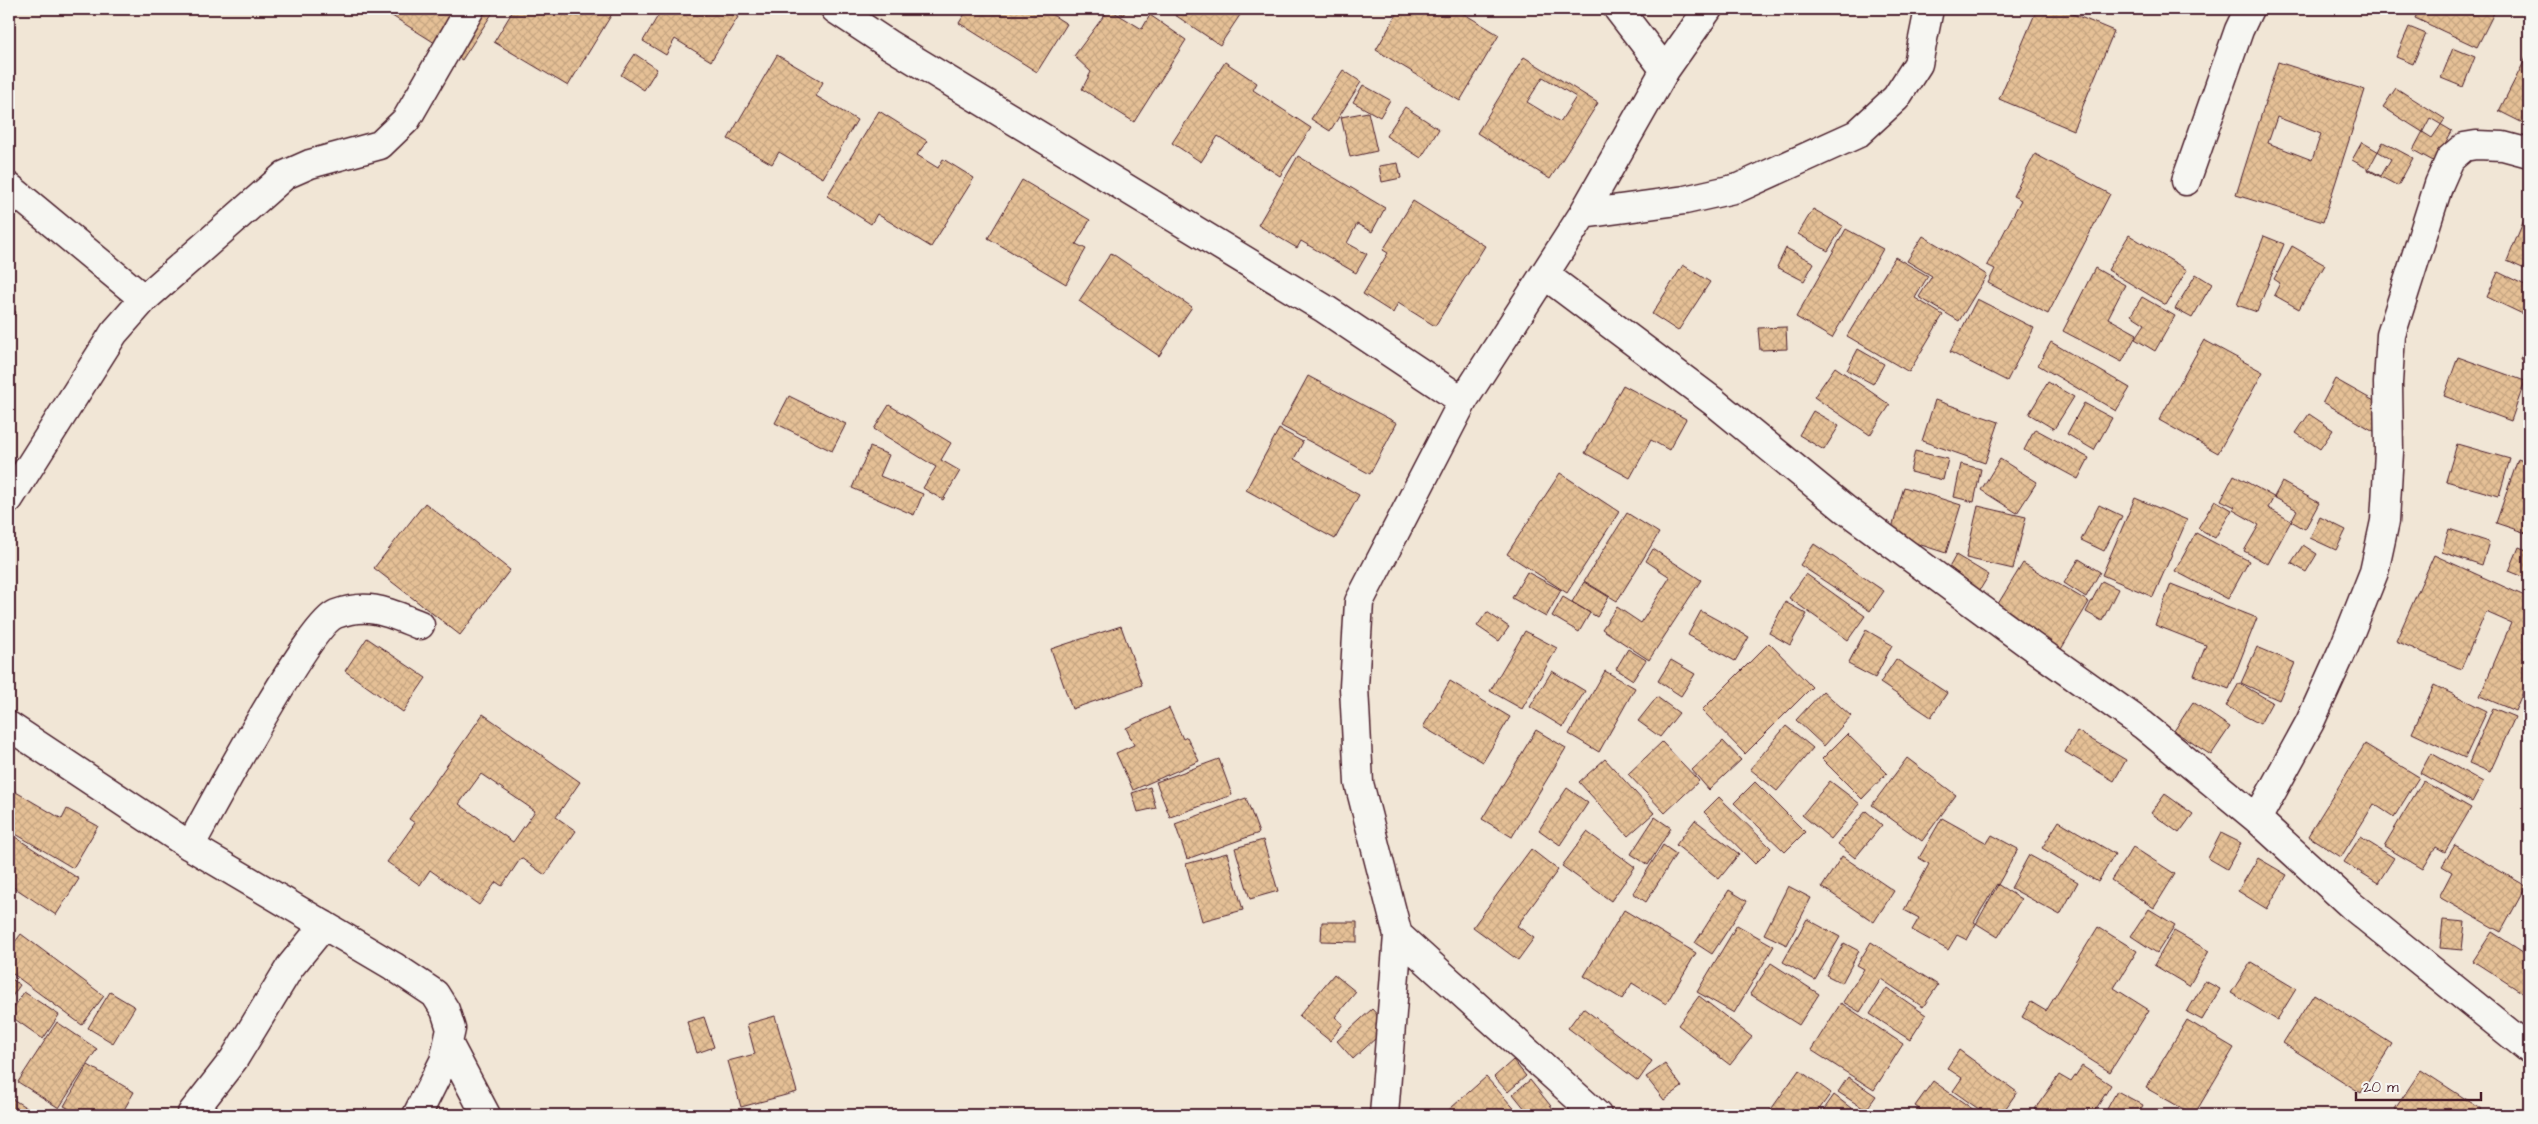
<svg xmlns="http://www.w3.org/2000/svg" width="2538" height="1124" font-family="'Architects Daughter',sans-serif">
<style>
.building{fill:url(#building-cross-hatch);stroke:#4a1f2b;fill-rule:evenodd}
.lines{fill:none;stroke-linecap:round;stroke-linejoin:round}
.minor-casing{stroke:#4a1f2b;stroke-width:31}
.minor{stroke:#f6f6f2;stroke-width:28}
</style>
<defs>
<pattern id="building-cross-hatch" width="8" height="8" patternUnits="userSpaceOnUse" patternTransform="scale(1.25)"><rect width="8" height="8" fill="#e5c096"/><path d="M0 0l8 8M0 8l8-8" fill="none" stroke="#c6a581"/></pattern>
</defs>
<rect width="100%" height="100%" fill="#f1e6d6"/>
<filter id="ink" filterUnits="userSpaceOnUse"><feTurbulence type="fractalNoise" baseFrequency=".02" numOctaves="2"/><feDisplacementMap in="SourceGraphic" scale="10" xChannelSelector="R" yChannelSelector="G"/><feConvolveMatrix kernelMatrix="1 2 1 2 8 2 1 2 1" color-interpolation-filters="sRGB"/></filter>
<g filter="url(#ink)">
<!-- building -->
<path class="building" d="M 381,9 L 445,9 L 450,12 L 453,9 L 495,9 L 462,60 Z
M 514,9 L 615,9 L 568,86 L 494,42 Z
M 662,9 L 724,9 L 738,17 L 711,61 L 675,39 L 666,55 L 643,41 Z
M 968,9 L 1043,9 L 1067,24 L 1037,72 L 959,23 Z
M 1109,9 L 1142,29 L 1150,15 L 1186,40 L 1134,122 L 1082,89 L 1091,72 L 1074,56 Z
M 1114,9 L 1127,9 L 1123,15 Z
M 1166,9 L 1244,9 L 1220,45 Z
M 1400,9 L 1456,9 L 1499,35 L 1460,101 L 1376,50 Z
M 2037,9 L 2061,9 L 2114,31 L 2073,130 L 1999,99 Z
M 2419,9 L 2496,9 L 2477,47 L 2415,18 Z
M 2409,27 L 2426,34 L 2413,64 L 2396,57 Z
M 2453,48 L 2475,57 L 2463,87 L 2441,78 Z
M 2529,52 L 2529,126 L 2499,111 Z
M 635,54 L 657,69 L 644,90 L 621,75 Z
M 777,55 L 823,82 L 816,96 L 857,120 L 823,178 L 779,152 L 772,164 L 728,139 Z
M 1524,57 L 1598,103 L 1550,179 L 1477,133 ZM 1543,77 L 1576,97 L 1560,122 L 1527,102 Z
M 1225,62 L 1257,83 L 1253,90 L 1311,128 L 1280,176 L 1218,136 L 1201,162 L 1172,143 Z
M 2278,62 L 2365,90 L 2323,222 L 2236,195 ZM 2277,117 L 2321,134 L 2312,160 L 2268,143 Z
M 1343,70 L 1361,82 L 1330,131 L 1311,119 Z
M 1363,85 L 1390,100 L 1380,117 L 1353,102 Z
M 2396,88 L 2445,119 L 2432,138 L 2383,107 Z
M 1405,107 L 1439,129 L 1421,158 L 1386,136 Z
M 879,111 L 927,141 L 917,155 L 938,168 L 943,159 L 974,178 L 931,247 L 877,214 L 871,224 L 827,196 Z
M 1368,112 L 1377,151 L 1350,157 L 1341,117 Z
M 2430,118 L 2452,131 L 2435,162 L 2413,150 Z
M 2362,142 L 2391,159 L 2381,176 L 2352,160 Z
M 2383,142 L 2413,158 L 2398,186 L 2368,170 Z
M 2035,154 L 2110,194 L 2048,314 L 1988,283 L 1995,269 L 1987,265 L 2021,200 L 2013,196 Z
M 1298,156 L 1385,208 L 1372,232 L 1357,224 L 1347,243 L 1367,254 L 1356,273 L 1301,241 L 1297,248 L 1258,225 Z
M 1398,163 L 1401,178 L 1382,182 L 1379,166 Z
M 1022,180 L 1090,220 L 1076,244 L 1086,249 L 1066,284 L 988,238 Z
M 1413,201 L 1485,246 L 1435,326 L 1398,303 L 1393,313 L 1363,294 L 1388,253 L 1383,250 Z
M 2529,208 L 2529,271 L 2507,261 Z
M 1813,209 L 1843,226 L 1828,251 L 1798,234 Z
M 1846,229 L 1883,249 L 1832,338 L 1796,317 Z
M 2129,235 L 2187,270 L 2166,305 L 2108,270 Z
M 1923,236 L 1987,275 L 1959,321 L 1919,297 L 1932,276 L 1907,261 Z
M 2264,236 L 2284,244 L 2257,312 L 2237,305 Z
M 2292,246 L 2325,265 L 2299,309 L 2274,295 L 2280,283 L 2274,279 Z
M 1786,248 L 1814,263 L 1804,281 L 1777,267 Z
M 1111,253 L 1192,307 L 1159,356 L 1079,301 Z
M 1895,257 L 1928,276 L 1915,298 L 1943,315 L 1909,372 L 1847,336 Z
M 1683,265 L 1710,282 L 1678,331 L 1652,314 Z
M 2095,268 L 2125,285 L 2108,318 L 2137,334 L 2122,362 L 2063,331 Z
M 2498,272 L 2529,287 L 2529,317 L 2487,297 Z
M 2196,274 L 2212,284 L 2192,318 L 2175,309 Z
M 2142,297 L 2175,316 L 2155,351 L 2135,339 L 2145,324 L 2131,315 Z
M 1977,299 L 2034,328 L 2007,381 L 1950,352 Z
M 9,307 L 16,312 L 9,324 Z
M 1786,327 L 1787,349 L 1760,350 L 1758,328 Z
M 2529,333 L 2529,362 L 2521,359 Z
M 2204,340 L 2263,372 L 2218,453 L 2159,420 Z
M 2051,342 L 2130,388 L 2116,411 L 2038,365 Z
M 1858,349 L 1884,364 L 1873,384 L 1847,370 Z
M 2458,357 L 2525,381 L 2511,421 L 2444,396 Z
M 1835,367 L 1890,405 L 1870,435 L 1814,397 Z
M 1308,376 L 1397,423 L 1370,474 L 1281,426 Z
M 2335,379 L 2392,411 L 2379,434 L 2323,402 Z
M 2048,382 L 2074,397 L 2054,429 L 2029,414 Z
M 1623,385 L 1686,419 L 1669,450 L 1651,440 L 1630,478 L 1585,453 Z
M 789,396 L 846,424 L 832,451 L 775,423 Z
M 1935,400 L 1999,422 L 1985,463 L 1922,441 Z
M 2084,403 L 2112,418 L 2094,450 L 2067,434 Z
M 889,405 L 951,443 L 941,460 L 960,471 L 943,500 L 923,488 L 936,467 L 874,429 Z
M 1813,411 L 1839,426 L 1824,450 L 1799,435 Z
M 2309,414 L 2333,430 L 2320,449 L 2296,433 Z
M 1279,429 L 1303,442 L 1294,459 L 1359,495 L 1335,539 L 1246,490 Z
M 2035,429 L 2089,458 L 2078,479 L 2024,450 Z
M 2457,444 L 2510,459 L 2499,496 L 2446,481 Z
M 870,447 L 889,455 L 880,476 L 923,494 L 914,515 L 852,488 Z
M 1915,451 L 1948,459 L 1943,480 L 1910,472 Z
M 2000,459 L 2037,482 L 2017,513 L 1981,490 Z
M 2518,459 L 2529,463 L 2529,534 L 2496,523 Z
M 1961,464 L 1981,469 L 1974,502 L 1954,497 Z
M 1560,473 L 1619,512 L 1567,593 L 1507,554 Z
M 2234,475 L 2297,510 L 2268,564 L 2244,551 L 2259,525 L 2233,510 L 2235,507 L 2221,500 Z
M 2282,482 L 2319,503 L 2305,529 L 2268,508 Z
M 1904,487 L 1961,505 L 1946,553 L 1890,535 Z
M 2135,498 L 2187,520 L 2153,597 L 2102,575 Z
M 2215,500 L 2232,510 L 2215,538 L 2198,528 Z
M 425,503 L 510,570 L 460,635 L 374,568 Z
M 2099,505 L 2122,516 L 2104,551 L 2081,540 Z
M 1978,506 L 2026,517 L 2013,569 L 1966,558 Z
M 1627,513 L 1659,533 L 1617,601 L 1584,581 Z
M 2320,517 L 2346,530 L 2336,550 L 2310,538 Z
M 2449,529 L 2489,542 L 2482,565 L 2442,552 Z
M 2196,533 L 2249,561 L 2228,599 L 2175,571 Z
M 1814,544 L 1884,591 L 1870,611 L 1800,565 Z
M 2303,545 L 2317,554 L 2306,572 L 2291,563 Z
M 2519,547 L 2529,551 L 2529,579 L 2509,571 Z
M 1653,549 L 1701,580 L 1649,660 L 1602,629 L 1617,607 L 1641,623 L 1670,577 L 1646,561 Z
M 1956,555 L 1989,575 L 1978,593 L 1946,573 Z
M 2434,555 L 2529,598 L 2529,677 L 2515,711 L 2480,696 L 2511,623 L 2486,612 L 2461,669 L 2396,641 Z
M 2079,559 L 2100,572 L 2086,597 L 2064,583 Z
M 2023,563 L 2089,602 L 2060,651 L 1993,612 Z
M 1527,572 L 1561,590 L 1546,617 L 1512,598 Z
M 1806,574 L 1865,616 L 1848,640 L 1789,598 Z
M 2102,581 L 2118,589 L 2102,621 L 2086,612 Z
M 1584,582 L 1609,597 L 1597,617 L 1572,602 Z
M 2171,584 L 2257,618 L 2229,689 L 2194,675 L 2206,645 L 2155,625 Z
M 1563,597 L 1590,613 L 1579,632 L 1552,616 Z
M 1785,602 L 1807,614 L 1790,645 L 1769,633 Z
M 1701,611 L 1749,637 L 1735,661 L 1688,635 Z
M 1487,612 L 1509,627 L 1499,641 L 1477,626 Z
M 1121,626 L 1142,685 L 1072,709 L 1051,649 Z
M 1866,630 L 1892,645 L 1875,678 L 1848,664 Z
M 1525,631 L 1557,648 L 1522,709 L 1490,691 Z
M 367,638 L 426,678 L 403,712 L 345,671 Z
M 1769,643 L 1812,687 L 1745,754 L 1702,710 Z
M 2257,647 L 2295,663 L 2279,700 L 2241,683 Z
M 1628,649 L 1646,660 L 1633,680 L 1616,669 Z
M 1896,659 L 1947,693 L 1931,717 L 1880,683 Z
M 1671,660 L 1695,674 L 1681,696 L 1658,681 Z
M 1552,671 L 1585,691 L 1563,727 L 1530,707 Z
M 1605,671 L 1635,688 L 1599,752 L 1569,734 Z
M 1450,681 L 1510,717 L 1483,762 L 1423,727 Z
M 2239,683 L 2272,702 L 2260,724 L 2226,706 Z
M 2434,685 L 2487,711 L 2465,758 L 2412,733 Z
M 1823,691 L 1851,716 L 1824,746 L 1796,720 Z
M 1657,697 L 1679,713 L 1660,737 L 1638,721 Z
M 2193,702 L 2230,727 L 2211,755 L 2174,731 Z
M 1169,708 L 1183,739 L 1187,737 L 1199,761 L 1133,790 L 1116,753 L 1134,745 L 1126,728 Z
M 2493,708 L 2515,717 L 2490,772 L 2469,763 Z
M 483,714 L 580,782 L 556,817 L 576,831 L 545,875 L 521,858 L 502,886 L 496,882 L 479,905 L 430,870 L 420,885 L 387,862 L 415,823 L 409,819 ZM 481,774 L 535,811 L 513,842 L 459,804 Z
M 1786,726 L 1813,748 L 1777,791 L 1750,769 Z
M 1536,730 L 1566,748 L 1512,837 L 1482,819 Z
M 2077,731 L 2126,760 L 2114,781 L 2065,752 Z
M 1847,734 L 1887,773 L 1862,799 L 1822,759 Z
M 1723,741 L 1741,760 L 1709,790 L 1692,770 Z
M 1662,742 L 1699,781 L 1665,813 L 1628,774 Z
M 2365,744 L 2419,777 L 2394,817 L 2374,804 L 2341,857 L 2308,836 Z
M 2431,753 L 2483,782 L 2472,802 L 2420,773 Z
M 1907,758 L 1956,795 L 1922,841 L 1872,805 Z
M 1219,759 L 1232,795 L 1170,817 L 1156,782 Z
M 1605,759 L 1654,813 L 1628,836 L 1579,782 Z
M 1830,781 L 1860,804 L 1831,839 L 1802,815 Z
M 2423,781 L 2471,808 L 2445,852 L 2436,847 L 2423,869 L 2384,846 Z
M 1755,782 L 1805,832 L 1785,852 L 1734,803 Z
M 1150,787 L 1156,808 L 1138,812 L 1132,793 Z
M 9,788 L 62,819 L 67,809 L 98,826 L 73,868 L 9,830 Z
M 1567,788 L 1588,803 L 1560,845 L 1539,830 Z
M 2165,794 L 2193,814 L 2179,833 L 2151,813 Z
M 1719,797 L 1771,848 L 1755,864 L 1704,812 Z
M 1246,798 L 1259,833 L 1187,859 L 1175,824 Z
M 1866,811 L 1882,825 L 1855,858 L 1838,844 Z
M 1655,817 L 1671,828 L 1648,865 L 1631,854 Z
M 1942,818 L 1987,843 L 1992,835 L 2018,849 L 1967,940 L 1957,935 L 1948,950 L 1912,930 L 1919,918 L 1904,910 L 1929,864 L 1919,858 Z
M 1695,820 L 1739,854 L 1719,879 L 1676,845 Z
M 2059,821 L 2115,854 L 2098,882 L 2042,848 Z
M 1587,832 L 1635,867 L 1611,901 L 1562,866 Z
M 9,833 L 79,879 L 56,915 L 9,884 Z
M 2221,833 L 2241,843 L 2227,869 L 2208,858 Z
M 2360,837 L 2394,858 L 2378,883 L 2344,862 Z
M 1263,840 L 1278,891 L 1250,899 L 1235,848 Z
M 1663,845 L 1676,854 L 1646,902 L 1633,893 Z
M 2455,845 L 2526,886 L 2501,932 L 2439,897 L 2452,872 L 2442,866 Z
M 2133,847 L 2175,874 L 2154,908 L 2111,880 Z
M 1531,849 L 1558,870 L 1517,926 L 1534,938 L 1518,960 L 1473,927 Z
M 1227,853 L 1243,910 L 1202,921 L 1186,864 Z
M 2029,855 L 2078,882 L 2060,915 L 2011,888 Z
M 1842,856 L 1894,891 L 1874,922 L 1822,887 Z
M 2258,858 L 2287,875 L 2267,909 L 2238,891 Z
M 1997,884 L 2021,899 L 1998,937 L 1974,922 Z
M 1788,886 L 1811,898 L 1787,945 L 1764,934 Z
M 1729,890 L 1747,901 L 1712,954 L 1695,943 Z
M 2149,909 L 2175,925 L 2157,953 L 2131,936 Z
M 1624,910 L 1696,953 L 1666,1004 L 1632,983 L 1622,999 L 1584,976 Z
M 1807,919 L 1840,937 L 1815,980 L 1783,962 Z
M 2443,920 L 2465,922 L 2462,950 L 2440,948 Z
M 1322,922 L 1357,922 L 1357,942 L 1321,941 Z
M 1737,925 L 1774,946 L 1734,1013 L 1697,992 Z
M 2098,927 L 2137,951 L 2114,988 L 2149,1010 L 2110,1072 L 2022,1017 L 2031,1002 L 2046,1011 Z
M 2174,931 L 2209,951 L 2189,986 L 2154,965 Z
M 2492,932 L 2529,956 L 2529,997 L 2473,961 Z
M 21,934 L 104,996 L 82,1025 L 9,971 L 9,950 Z
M 1871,942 L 1938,985 L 1923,1007 L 1881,979 L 1860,1012 L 1843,1002 L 1864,969 L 1857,965 Z
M 1844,943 L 1859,951 L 1842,983 L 1826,975 Z
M 2251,962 L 2296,989 L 2277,1020 L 2231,993 Z
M 1771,963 L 1819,994 L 1799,1025 L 1750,994 Z
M 1334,974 L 1356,992 L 1335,1017 L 1343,1024 L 1330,1041 L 1299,1016 Z
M 9,977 L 20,985 L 9,1001 Z
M 2205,981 L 2220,989 L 2202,1020 L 2187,1012 Z
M 1887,988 L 1926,1015 L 1910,1040 L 1870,1014 Z
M 24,992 L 59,1015 L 43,1039 L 9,1015 Z
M 110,992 L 135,1007 L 113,1043 L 88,1028 Z
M 2314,994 L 2392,1044 L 2361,1093 L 2283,1043 Z
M 1699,996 L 1752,1037 L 1730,1065 L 1678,1025 Z
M 1841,1003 L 1903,1044 L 1874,1090 L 1811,1050 Z
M 1583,1008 L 1652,1061 L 1638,1081 L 1568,1028 Z
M 1372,1009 L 1388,1027 L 1353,1059 L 1337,1041 Z
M 775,1016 L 797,1092 L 741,1107 L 728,1061 L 755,1054 L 747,1024 Z
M 704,1017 L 714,1047 L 697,1053 L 687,1022 Z
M 2187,1020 L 2234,1048 L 2194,1115 L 2146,1088 Z
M 57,1022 L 97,1049 L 59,1108 L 18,1082 Z
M 1959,1050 L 2017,1092 L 2001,1115 L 1987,1115 L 1953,1091 L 1962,1078 L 1947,1068 Z
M 1513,1060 L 1526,1076 L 1508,1092 L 1494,1077 Z
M 1665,1064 L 1682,1087 L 1664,1100 L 1646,1077 Z
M 88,1065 L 134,1092 L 121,1115 L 80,1115 L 64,1106 Z
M 2082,1066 L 2111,1085 L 2092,1115 L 2044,1115 L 2035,1109 L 2059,1075 L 2071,1082 Z
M 1799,1070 L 1831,1093 L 1815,1115 L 1767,1115 Z
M 2421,1070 L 2481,1109 L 2477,1115 L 2404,1115 L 2395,1109 Z
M 1486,1077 L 1520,1115 L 1443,1115 Z
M 1848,1077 L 1876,1096 L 1866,1110 L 1838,1092 Z
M 1530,1080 L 1558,1115 L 1530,1115 L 1513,1094 Z
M 1933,1081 L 1981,1115 L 1927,1115 L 1915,1106 Z
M 2117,1091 L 2143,1105 L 2138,1115 L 2117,1115 L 2107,1109 Z
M 1834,1095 L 1860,1115 L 1820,1115 Z
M 9,1097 L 27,1108 L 23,1115 L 9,1115 Z
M 2491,1109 L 2502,1115 L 2487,1115 Z"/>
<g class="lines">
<defs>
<path id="minor" d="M 835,9 L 888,44 L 1325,309 L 1463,401
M 1618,9 L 1665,70
M 2186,181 L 2239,30 L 2249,9
M 9,187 L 144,299
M 1583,214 L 1685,200 L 1738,188 L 1857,134 L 1896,98 L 1918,64 L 1929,9
M 1545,275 L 1714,402 L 1845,509 L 2030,645 L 2143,725 L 2257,819 L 2352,906 L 2529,1049
M 9,499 L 114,333 L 144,299 L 285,175 L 310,164 L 380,145 L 406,120 L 470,9
M 9,726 L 190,846 L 393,966 L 435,994 L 445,1010 L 451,1029 L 444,1061 L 417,1115
M 2257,819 L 2310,722 L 2345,645 L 2374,572 L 2385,521 L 2389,452 L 2388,383 L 2391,335 L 2439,184 L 2450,159 L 2464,147 L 2476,145 L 2503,146 L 2529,153
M 190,846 C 210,810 309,625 336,614 C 370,602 389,613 420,625
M 1398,935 L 1597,1115
M 448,1043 L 486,1115
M 192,1113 L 234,1059 L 290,967 L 324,925
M 1384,1115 L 1398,935 L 1359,783 L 1354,687 L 1359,602 L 1463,401 L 1583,214 L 1665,70 L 1708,9"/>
</defs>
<!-- minor casing -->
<use href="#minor" class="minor-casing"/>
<!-- minor -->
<use href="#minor" class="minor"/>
</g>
</g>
<!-- margin -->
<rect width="2538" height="1124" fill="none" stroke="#f6f6f2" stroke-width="30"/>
<rect x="15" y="15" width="2508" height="1094" fill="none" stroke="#4a1f2b" stroke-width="2" filter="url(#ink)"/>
<!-- scale -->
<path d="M2356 1092v8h125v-8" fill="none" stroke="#4a1f2b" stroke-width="2.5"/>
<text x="2363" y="1092" font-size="15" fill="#4a1f2b" stroke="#f6f6f2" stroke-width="4" paint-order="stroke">20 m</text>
</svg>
